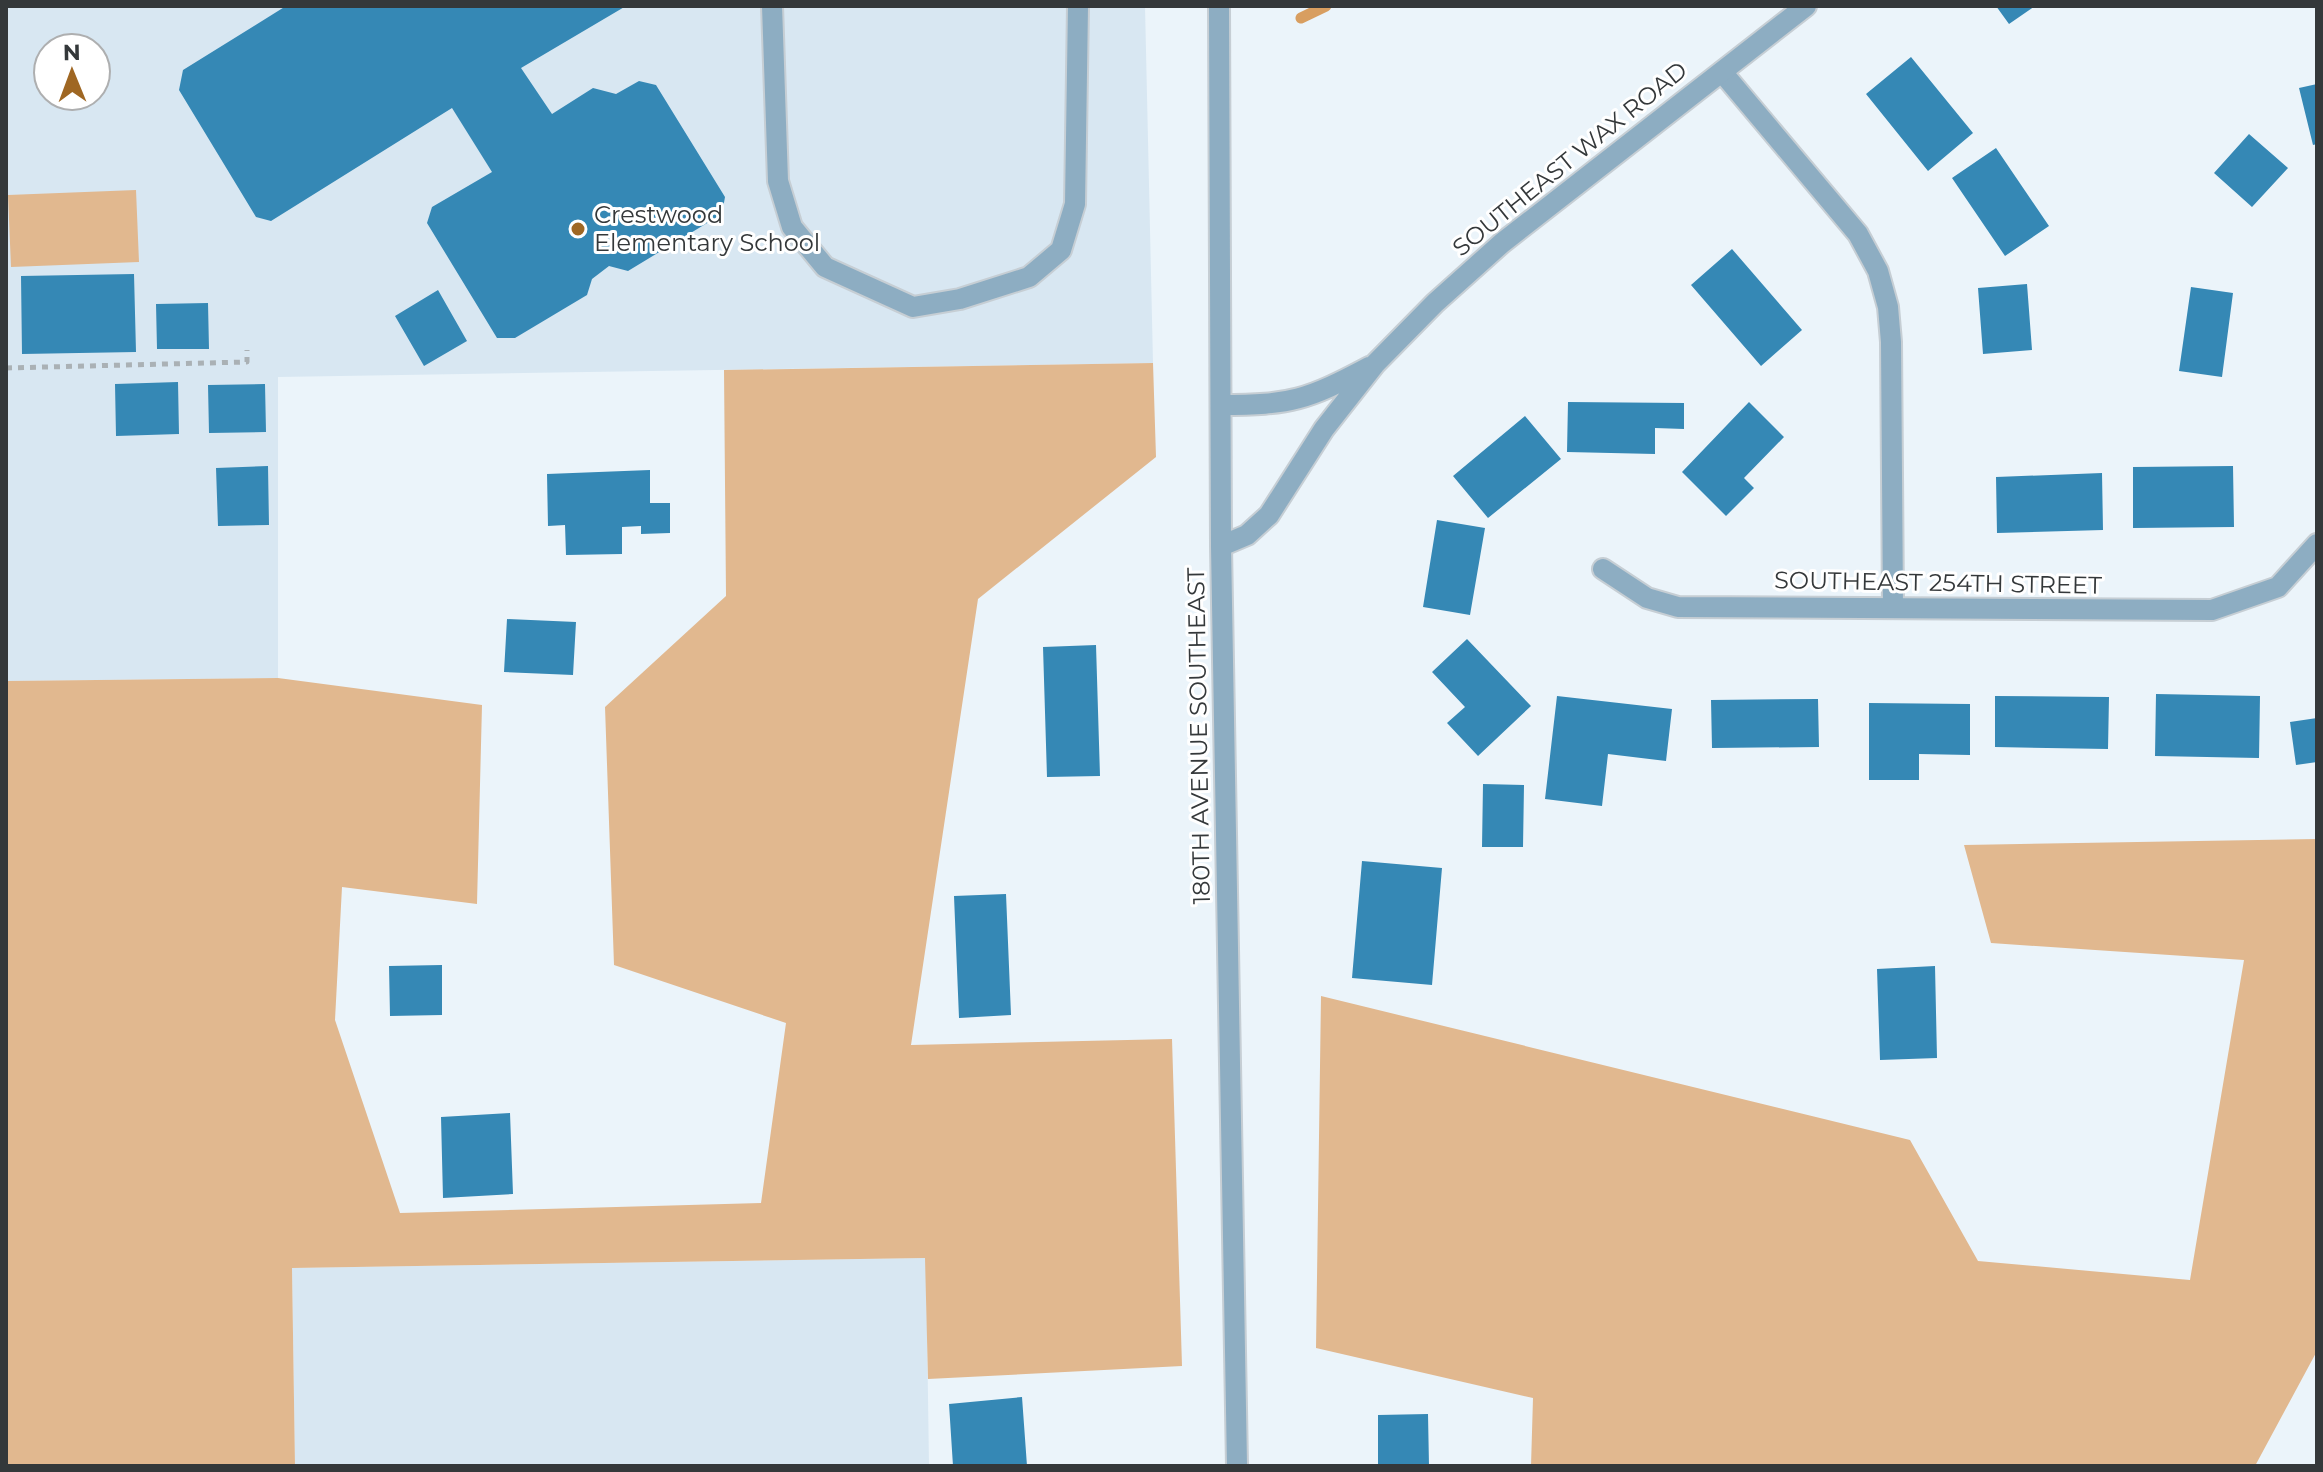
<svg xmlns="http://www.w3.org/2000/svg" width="2323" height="1472" font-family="Montserrat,sans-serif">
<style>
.built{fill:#d8e7f2;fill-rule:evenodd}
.green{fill:#e1b88f}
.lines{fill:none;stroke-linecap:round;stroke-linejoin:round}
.stream{stroke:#d89e60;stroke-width:11}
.building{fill:#3588b5}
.service-casing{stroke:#c6ced4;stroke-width:24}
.minor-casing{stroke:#c6ced4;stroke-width:24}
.tertiary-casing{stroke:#c6ced4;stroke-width:24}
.path{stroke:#aab1b5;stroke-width:5;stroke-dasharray:6 6;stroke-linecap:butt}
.service{stroke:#8dadc2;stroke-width:20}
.minor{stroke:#8dadc2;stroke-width:20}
.tertiary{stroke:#8dadc2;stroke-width:20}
.poi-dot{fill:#9f6723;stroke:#fff;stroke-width:3}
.labels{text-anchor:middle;stroke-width:6;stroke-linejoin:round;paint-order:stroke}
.street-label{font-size:24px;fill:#34383a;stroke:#fff}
.poi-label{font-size:24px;fill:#34383a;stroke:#fff;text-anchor:start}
</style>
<rect width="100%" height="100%" fill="#ebf4fa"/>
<!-- built -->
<path class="built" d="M 6,6 L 1145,6 L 1153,363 L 278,377 L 278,678 L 6,681 ZM 48,48 L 96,48 L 96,96 L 48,96 Z
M 926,1258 L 929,1466 L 295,1466 L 292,1268 Z"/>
<!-- green -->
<path class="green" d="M 136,190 L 139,262 L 11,267 L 8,195 Z
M 1153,363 L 1156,457 L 978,599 L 911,1045 L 1172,1039 L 1182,1366 L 928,1379 L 925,1258 L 292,1268 L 295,1466 L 6,1466 L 6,681 L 278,678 L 482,705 L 477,904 L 342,887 L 335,1020 L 400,1213 L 761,1203 L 786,1023 L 614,965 L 605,707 L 726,596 L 724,370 Z
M 2317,839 L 2317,1351 L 2255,1466 L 1531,1466 L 1533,1398 L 1316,1348 L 1321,996 L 1910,1140 L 1978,1261 L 2190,1280 L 2244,960 L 1991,943 L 1964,845 Z"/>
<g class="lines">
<!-- stream -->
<path class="stream" d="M 1301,18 L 1326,6"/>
</g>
<!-- building -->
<path class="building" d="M 286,6 L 626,6 L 521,68 L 552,114 L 593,88 L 616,94 L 639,81 L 656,85 L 725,197 L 722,214 L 628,271 L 609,266 L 592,279 L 587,295 L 515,338 L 497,338 L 427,223 L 432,207 L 492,172 L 452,108 L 271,221 L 256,217 L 179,90 L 183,70 Z
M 1996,6 L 2035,6 L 2009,24 Z
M 1911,57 L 1973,133 L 1928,171 L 1866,94 Z
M 2317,84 L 2317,144 L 2313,145 L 2299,88 Z
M 2249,134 L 2288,168 L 2252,207 L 2214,173 Z
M 1996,148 L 2049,226 L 2005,256 L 1952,178 Z
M 1732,249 L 1802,330 L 1761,366 L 1691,285 Z
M 134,274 L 136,352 L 22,354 L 21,276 Z
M 2027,284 L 2032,350 L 1983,354 L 1978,288 Z
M 2191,287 L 2233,293 L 2222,377 L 2179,371 Z
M 438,290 L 467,341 L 424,366 L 395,316 Z
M 208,303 L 209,349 L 157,349 L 156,304 Z
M 178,382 L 179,434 L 116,436 L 115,384 Z
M 265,384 L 266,432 L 209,433 L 208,385 Z
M 1568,402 L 1684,403 L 1684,429 L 1655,428 L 1655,454 L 1567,452 Z
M 1749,402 L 1784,437 L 1744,478 L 1754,488 L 1726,516 L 1682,472 Z
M 1525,416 L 1561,459 L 1488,518 L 1453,476 Z
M 268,466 L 269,525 L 218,526 L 216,468 Z
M 2233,466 L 2234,527 L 2133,528 L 2133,467 Z
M 650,470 L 650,503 L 670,503 L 670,533 L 641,534 L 641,526 L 622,527 L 622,554 L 566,555 L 565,525 L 548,526 L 547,474 Z
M 2102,473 L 2103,530 L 1997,533 L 1996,477 Z
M 1437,520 L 1485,528 L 1470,615 L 1423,607 Z
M 507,619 L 576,622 L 573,675 L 504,672 Z
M 1467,639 L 1531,706 L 1478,756 L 1447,723 L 1465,707 L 1432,672 Z
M 1096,645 L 1100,776 L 1047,777 L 1043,647 Z
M 2156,694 L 2260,696 L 2259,758 L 2155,756 Z
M 1557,696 L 1672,709 L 1666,761 L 1608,754 L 1602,806 L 1545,799 Z
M 1995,696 L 2109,697 L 2108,749 L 1995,747 Z
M 1818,699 L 1819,747 L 1712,748 L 1711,700 Z
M 1869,703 L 1970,704 L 1970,755 L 1919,754 L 1919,780 L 1869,780 Z
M 2317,718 L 2317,762 L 2296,765 L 2290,722 Z
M 1483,784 L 1524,785 L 1523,847 L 1482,847 Z
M 1362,861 L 1442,868 L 1432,985 L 1352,978 Z
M 1006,894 L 1011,1015 L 959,1018 L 954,896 Z
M 442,965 L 442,1015 L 390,1016 L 389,966 Z
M 1935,966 L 1937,1058 L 1880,1060 L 1877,969 Z
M 510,1113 L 513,1194 L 443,1198 L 441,1117 Z
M 1022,1397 L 1027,1466 L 953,1466 L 949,1404 Z
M 1428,1414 L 1429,1466 L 1378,1466 L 1378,1415 Z"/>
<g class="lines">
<defs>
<path id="service" d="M 772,6 L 778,181 L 792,227 L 825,267 L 913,307 L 960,299 L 1029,277 L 1061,250 L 1075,204 L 1078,6"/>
<path id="minor" d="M 1722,72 L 1858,234 L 1878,271 L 1888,307 L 1891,342 L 1893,608
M 1603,569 L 1647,598 L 1678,607 L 2212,610 L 2278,587 L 2317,544"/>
<path id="tertiary" d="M 1219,6 L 1221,546 L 1237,1466
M 1221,405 C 1291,405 1307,400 1369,367
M 1221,546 L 1247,535 L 1269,515 L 1324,429 L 1375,364 L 1435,303 L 1502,243 L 1806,6"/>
</defs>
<!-- service casing -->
<use href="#service" class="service-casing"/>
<!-- minor casing -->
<use href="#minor" class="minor-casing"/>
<!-- tertiary casing -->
<use href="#tertiary" class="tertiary-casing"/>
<!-- path -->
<path class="path" d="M 6,368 L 247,362 L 247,350"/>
<!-- service -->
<use href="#service" class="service"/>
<!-- minor -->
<use href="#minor" class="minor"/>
<!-- tertiary -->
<use href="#tertiary" class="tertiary"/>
</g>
<!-- markers -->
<circle class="poi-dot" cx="578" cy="229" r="8"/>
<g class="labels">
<!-- street labels -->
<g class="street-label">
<text transform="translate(1570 159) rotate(-39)" y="8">SOUTHEAST WAX ROAD</text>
<text transform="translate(1938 583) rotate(1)" y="8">SOUTHEAST 254TH STREET</text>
<text transform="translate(1199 736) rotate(-91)" y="8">180TH AVENUE SOUTHEAST</text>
</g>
<!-- poi labels -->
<g class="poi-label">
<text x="594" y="223">Crestwood<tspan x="594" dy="28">Elementary School</tspan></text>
</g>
</g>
<!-- border -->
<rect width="2323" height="1472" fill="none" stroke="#34383a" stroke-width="16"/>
<!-- north arrow -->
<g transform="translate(72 72) rotate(359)"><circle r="38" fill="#ffffff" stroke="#aeafb0" stroke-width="2"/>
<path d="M0-6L14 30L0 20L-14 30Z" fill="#9f6723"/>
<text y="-12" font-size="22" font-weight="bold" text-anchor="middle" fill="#34383a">N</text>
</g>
</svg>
